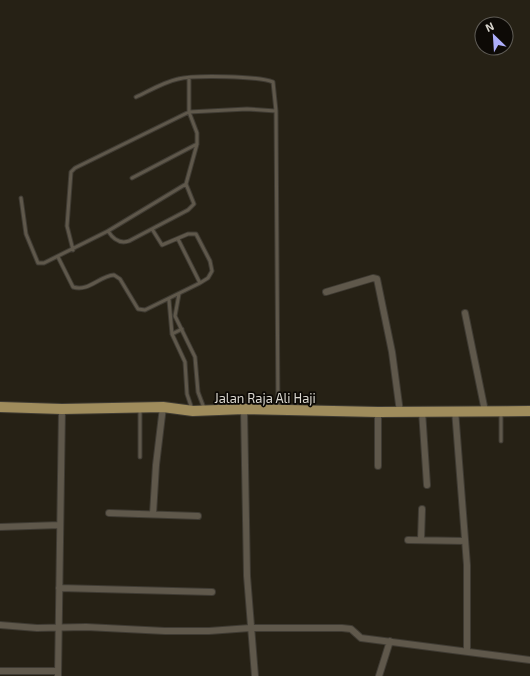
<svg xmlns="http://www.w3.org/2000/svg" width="530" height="676" font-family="'Exo 2',sans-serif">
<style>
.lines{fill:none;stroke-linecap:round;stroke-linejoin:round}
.lane-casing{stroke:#3f3b33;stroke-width:5}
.street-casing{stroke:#3f3b33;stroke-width:8}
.primary-casing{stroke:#3f3b33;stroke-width:12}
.lane{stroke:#5f584b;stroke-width:3}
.street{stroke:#5f584b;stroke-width:6}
.primary{stroke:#9f8c5c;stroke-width:10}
.labels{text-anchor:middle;stroke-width:3.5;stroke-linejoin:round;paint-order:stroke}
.street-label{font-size:13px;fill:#d9d6ce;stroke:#0d0a06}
</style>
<rect width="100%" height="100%" fill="#262115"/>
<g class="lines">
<defs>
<path id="lane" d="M 136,97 C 149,91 164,82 178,79 C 194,75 259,76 273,82 L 276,111 L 278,409
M 132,178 L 197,144
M 21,198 L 26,234 L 38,263 L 44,263 L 108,231 C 113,239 120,244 129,241 L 188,210 L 194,204 L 186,184 L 197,144 L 197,133 L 189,112 L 189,78
M 108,231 L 186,184
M 178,239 L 200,283
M 73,250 L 67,226 L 71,172 L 75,168 L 189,112 L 247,109 L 276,111
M 58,257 L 73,287 C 89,292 99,276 114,275 L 120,279 L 138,309 L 145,310 L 200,283 L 208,278 L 212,271 L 210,261 L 196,234 L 188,234 L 162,245 L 152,229
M 179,294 L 175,316 L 195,357 L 198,392 L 204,408
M 169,300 L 172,334 L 185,362 L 187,394 L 192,409
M 172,334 L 182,329
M 140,408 L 140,457
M 501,441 L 501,412"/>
<path id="street" d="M 326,292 L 373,278 L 377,279 L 392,352 L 400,412
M 465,313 L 485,411
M 244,409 L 247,576 L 255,676
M 455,410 L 467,565 L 467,651
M 422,411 L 427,485
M 378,412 L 378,466
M 109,513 L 198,516
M 153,514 L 156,465 L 163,407
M 0,527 L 60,525
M 408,540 L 465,541
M 421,540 L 422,509
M 59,588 L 212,592
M 0,625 L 37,628 L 86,627 L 165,631 L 209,631 L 250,628 L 342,628 L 351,629 L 361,638 L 530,660
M 0,671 L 58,671
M 58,676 L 62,409
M 379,676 L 390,641"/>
<path id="primary" d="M 0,407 L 62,409 L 163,407 L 193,411 L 244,409 L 378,412 L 530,411"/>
</defs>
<!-- lane casing -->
<use href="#lane" class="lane-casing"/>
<!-- street casing -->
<use href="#street" class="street-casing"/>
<!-- primary casing -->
<use href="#primary" class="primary-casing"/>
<!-- lane -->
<use href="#lane" class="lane"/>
<!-- street -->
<use href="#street" class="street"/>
<!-- primary -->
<use href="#primary" class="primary"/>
</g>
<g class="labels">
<!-- street labels -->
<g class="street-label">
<text x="265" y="403">Jalan Raja Ali Haji</text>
</g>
</g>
<!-- north arrow -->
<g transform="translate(494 36) rotate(335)"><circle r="19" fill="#0d0a06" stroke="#5f5c56"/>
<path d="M0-3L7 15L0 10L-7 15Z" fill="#adaefb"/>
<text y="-6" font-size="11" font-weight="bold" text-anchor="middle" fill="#d9d6ce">N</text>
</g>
</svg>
